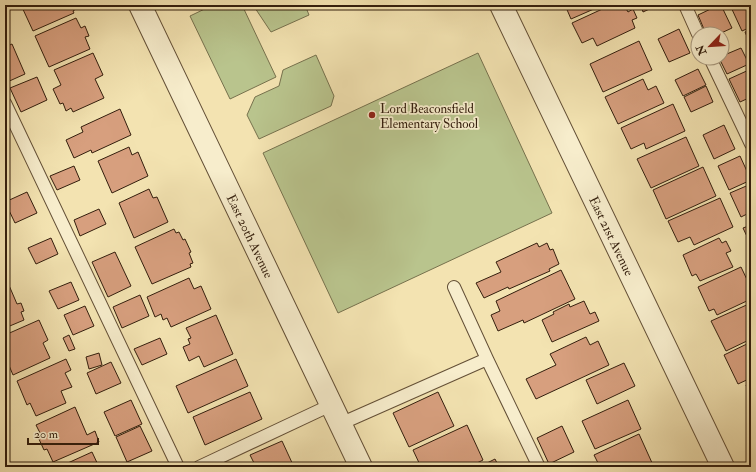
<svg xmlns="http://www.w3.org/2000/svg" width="756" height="472" font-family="'IM FELL Double Pica',serif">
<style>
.park{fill:#b9c48d;stroke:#76714d}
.building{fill:#d79f7e;stroke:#331e0d}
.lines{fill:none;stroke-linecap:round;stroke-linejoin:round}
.lane-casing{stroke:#634f36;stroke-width:14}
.street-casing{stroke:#634f36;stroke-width:24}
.lane{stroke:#f7edcc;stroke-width:12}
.street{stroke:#f7edcc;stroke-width:22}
.poi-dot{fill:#8f2418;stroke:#f7edcc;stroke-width:1.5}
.labels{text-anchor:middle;stroke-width:3.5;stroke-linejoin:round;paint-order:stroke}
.poi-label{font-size:13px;fill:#331e0d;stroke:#f7edcc;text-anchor:start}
.street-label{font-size:13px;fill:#331e0d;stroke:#f7edcc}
</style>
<rect width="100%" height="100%" fill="#f3e3b1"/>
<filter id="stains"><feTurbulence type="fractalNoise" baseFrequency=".005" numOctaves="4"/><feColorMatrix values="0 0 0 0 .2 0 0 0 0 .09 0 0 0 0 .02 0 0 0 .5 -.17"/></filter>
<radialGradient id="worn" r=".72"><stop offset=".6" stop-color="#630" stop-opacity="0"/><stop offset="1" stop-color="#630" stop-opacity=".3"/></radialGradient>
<!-- park -->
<path class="park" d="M 213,5 L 242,5 L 276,77 L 230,99 L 190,16 Z
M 253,5 L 305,5 L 309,15 L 271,32 Z
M 478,53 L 552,213 L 338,313 L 263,153 Z
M 316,55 L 334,96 L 331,106 L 259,139 L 247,115 L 255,97 L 279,86 L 283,70 Z"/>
<!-- building -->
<path class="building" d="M 21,5 L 74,5 L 76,9 L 73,11 L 74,13 L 33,31 Z
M 565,5 L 603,5 L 571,19 Z
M 611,5 L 624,5 L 628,12 L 633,9 L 637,18 L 632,20 L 635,28 L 597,46 L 593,38 L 582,43 L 572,23 Z
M 641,5 L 658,5 L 643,12 Z
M 719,5 L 721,5 L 732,28 L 719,34 L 706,34 L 698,15 Z
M 730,5 L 751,5 L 751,27 L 742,31 Z
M 76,18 L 81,28 L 85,26 L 89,36 L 85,37 L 90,49 L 49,67 L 35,36 Z
M 679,29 L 690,53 L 669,62 L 658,39 Z
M 751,29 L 751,46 L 745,32 Z
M 639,41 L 652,70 L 603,92 L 590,64 Z
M 12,44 L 25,74 L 5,83 L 5,47 Z
M 741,48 L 749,64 L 727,74 L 719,58 L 722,58 L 722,56 Z
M 93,53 L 103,75 L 95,79 L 104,98 L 73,112 L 71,108 L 66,111 L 63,103 L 60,104 L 53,89 L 61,85 L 54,70 Z
M 698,69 L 706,85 L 683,96 L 675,80 Z
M 751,69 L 751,97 L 740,102 L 729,79 Z
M 37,77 L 47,100 L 21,112 L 10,88 Z
M 643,79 L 648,90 L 656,86 L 664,103 L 618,124 L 605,97 Z
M 706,86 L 713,102 L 691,112 L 684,97 Z
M 673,104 L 685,131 L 646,149 L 644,143 L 631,149 L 621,128 Z
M 120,109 L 131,135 L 92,153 L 91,150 L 74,158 L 66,140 L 83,132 L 81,127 Z
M 724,125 L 735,149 L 714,159 L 703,135 Z
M 686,137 L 699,166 L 651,188 L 637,159 Z
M 129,147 L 132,155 L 138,152 L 148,176 L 112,193 L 98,161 Z
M 740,156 L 751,180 L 729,190 L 718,166 Z
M 74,166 L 80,180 L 57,190 L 50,176 Z
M 703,167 L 716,196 L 666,219 L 653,190 Z
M 751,184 L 751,212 L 741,217 L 730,193 Z
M 149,189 L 153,198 L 157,197 L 168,222 L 134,238 L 119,203 Z
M 27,192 L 37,213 L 15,223 L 5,202 Z
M 720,198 L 733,227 L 694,245 L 690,237 L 678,242 L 668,221 Z
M 99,209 L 106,224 L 80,236 L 74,220 Z
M 751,225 L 751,245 L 743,228 Z
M 174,229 L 176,233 L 179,232 L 183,240 L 185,239 L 191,252 L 189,253 L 193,263 L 190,264 L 191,267 L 152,284 L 135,247 Z
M 51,238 L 58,254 L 36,264 L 28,248 Z
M 719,238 L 722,243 L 726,241 L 731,251 L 726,253 L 733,267 L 700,281 L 696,274 L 692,276 L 683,255 Z
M 537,243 L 539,247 L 547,243 L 550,250 L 553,249 L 559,264 L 549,269 L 550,271 L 509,289 L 508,287 L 484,298 L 476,283 L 501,272 L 496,262 Z
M 115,252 L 131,286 L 108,297 L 92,262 Z
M 5,263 L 9,274 L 5,276 Z
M 741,267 L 751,288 L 751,299 L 717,315 L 714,309 L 709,311 L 698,287 Z
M 561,270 L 575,299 L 524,323 L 523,320 L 498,331 L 491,315 L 500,311 L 496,301 Z
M 189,278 L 194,289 L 201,286 L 211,309 L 171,327 L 167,318 L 163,320 L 161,314 L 155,317 L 147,297 Z
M 71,282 L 79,300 L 58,309 L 49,291 Z
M 8,283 L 17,304 L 21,303 L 24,311 L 21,312 L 24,320 L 5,328 L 5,285 Z
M 140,295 L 149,316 L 122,328 L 113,307 Z
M 584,301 L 590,314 L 595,312 L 599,321 L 552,342 L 542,320 L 554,314 L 553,312 L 569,304 L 570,307 Z
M 751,303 L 751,339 L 726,351 L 711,321 Z
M 85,306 L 94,326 L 73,335 L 64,315 Z
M 216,315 L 233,354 L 204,367 L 199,356 L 189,361 L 183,347 L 190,344 L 188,339 L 191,338 L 186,328 Z
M 39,320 L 48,340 L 43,343 L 50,358 L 13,375 L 5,356 L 5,351 L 8,350 L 5,343 L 5,335 Z
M 69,335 L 75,349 L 69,351 L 63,338 Z
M 586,337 L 590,345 L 598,341 L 609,365 L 536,399 L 526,379 L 556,365 L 550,354 Z
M 160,338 L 167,354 L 142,365 L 134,349 Z
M 751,342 L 751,378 L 738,384 L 724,355 Z
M 99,353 L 102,365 L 89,369 L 86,357 Z
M 66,359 L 71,370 L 65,373 L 72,387 L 61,391 L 66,403 L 36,416 L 30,403 L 27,405 L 17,381 Z
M 236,359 L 248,386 L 188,413 L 176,386 Z
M 111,362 L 121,383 L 96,394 L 87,373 Z
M 624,363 L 635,386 L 597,404 L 586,380 Z
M 751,383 L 751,396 L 746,385 Z
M 250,392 L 262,419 L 205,445 L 193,417 Z
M 438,392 L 454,426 L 409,447 L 393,413 Z
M 131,400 L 142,424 L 115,436 L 104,412 Z
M 628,400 L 641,429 L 595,449 L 582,421 Z
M 75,407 L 87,435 L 95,431 L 99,442 L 53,462 L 47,449 L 44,450 L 38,437 L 41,435 L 36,425 Z
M 467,425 L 483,460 L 469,467 L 421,467 L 413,450 Z
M 140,426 L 152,451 L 127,462 L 116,437 Z
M 562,426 L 574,452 L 549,464 L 537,438 Z
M 639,434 L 653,465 L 648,467 L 600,467 L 594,455 Z
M 282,441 L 294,467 L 246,467 L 254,463 L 250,455 Z
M 92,452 L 99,467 L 59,467 Z
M 495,459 L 499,467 L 479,467 Z"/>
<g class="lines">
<defs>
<path id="lane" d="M 685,5 L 698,34
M 710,58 L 751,144
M 5,103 L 178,467
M 454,287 L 487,359 L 539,467
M 340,424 L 487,359
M 199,467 L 331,405"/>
<g id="street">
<path id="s1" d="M 140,5 L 361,467"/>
<path id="s2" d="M 501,5 L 723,467"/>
</g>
</defs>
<!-- lane casing -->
<use href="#lane" class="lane-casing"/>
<!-- street casing -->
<use href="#street" class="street-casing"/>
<!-- lane -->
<use href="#lane" class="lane"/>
<!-- street -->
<use href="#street" class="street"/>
</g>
<!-- markers -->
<circle class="poi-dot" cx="372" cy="115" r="4"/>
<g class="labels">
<!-- poi labels -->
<g class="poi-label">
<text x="380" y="113">Lord Beaconsfield<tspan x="380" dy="15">Elementary School</tspan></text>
</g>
<!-- street labels -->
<g class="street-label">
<text dy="5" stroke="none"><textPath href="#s1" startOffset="256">East 20th Avenue</textPath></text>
<text dy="5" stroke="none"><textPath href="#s2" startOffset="256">East 21st Avenue</textPath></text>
</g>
</g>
<!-- margin -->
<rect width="756" height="472" fill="none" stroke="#f3e3b1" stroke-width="20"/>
<rect x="6" y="6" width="744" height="460" fill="none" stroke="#331e0d" stroke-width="2"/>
<rect x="10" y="10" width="736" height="452" fill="none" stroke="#331e0d"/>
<!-- north arrow -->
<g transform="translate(710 46) rotate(245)"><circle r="19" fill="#f7edcc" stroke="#a99a80"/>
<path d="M0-3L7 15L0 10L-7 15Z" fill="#8f2418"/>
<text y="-6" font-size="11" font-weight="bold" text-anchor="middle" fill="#331e0d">N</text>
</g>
<!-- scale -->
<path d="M28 438v6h70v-6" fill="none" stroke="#331e0d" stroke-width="2"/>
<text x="34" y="438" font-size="12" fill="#331e0d" stroke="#f7edcc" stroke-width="3" paint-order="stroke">20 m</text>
<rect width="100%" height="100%" filter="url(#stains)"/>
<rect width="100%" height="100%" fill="url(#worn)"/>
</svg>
